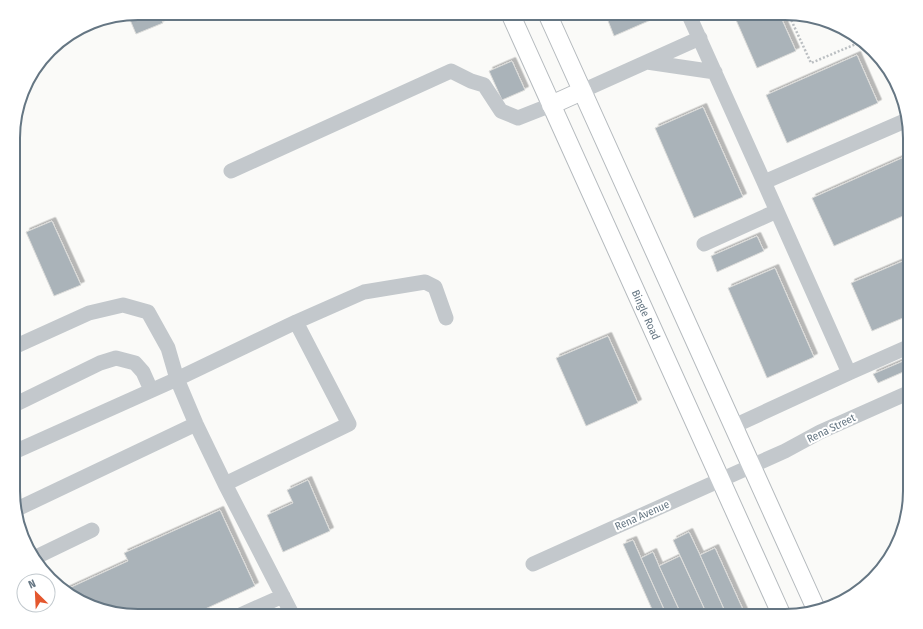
<svg xmlns="http://www.w3.org/2000/svg" width="923" height="629" font-family="'Fira Sans Condensed',sans-serif">
<style>
.building{fill:#aab3b9;stroke:#dcdcda;filter:url(#shadow)}
.lines{fill:none;stroke-linecap:round;stroke-linejoin:round}
.major-casing{stroke:#b5babe;stroke-width:20}
.path{stroke:#bbbfc2;stroke-width:2.5;stroke-dasharray:2 2;stroke-linecap:butt}
.minor{stroke:#c3c8cc;stroke-width:15}
.major{stroke:#fff;stroke-width:18}
.labels{text-anchor:middle;stroke-width:4;stroke-linejoin:round;paint-order:stroke}
.street-label{font-size:11px;fill:#657683;stroke:#fff}
.rim{fill:none;stroke:#657683;stroke-width:2}
</style>
<defs>
<filter id="shadow"><feDropShadow dx="3.5" dy="-3.5" stdDeviation="0" flood-color="#0004"/></filter>
</defs>
<rect width="100%" height="100%" fill="#fafaf8"/>
<!-- building -->
<path class="building" d="M 138,13 L 159,13 L 163,23 L 136,34 L 128,15 Z
M 605,13 L 658,13 L 660,16 L 614,36 Z
M 733,13 L 779,13 L 796,51 L 757,68 Z
M 857,55 L 878,103 L 787,143 L 766,95 Z
M 512,61 L 525,90 L 502,100 L 489,71 Z
M 703,107 L 743,197 L 694,218 L 655,128 Z
M 902,158 L 910,175 L 910,213 L 834,246 L 812,198 Z
M 52,221 L 81,285 L 54,296 L 26,232 Z
M 757,236 L 764,251 L 717,272 L 711,256 Z
M 910,258 L 910,315 L 872,331 L 851,283 Z
M 775,268 L 814,357 L 767,378 L 728,288 Z
M 608,336 L 638,403 L 586,426 L 556,358 Z
M 908,359 L 910,364 L 910,369 L 878,383 L 873,374 Z
M 308,480 L 330,531 L 283,552 L 267,515 L 293,503 L 287,490 Z
M 220,510 L 255,586 L 190,616 L 130,616 L 97,609 L 67,593 L 65,590 L 128,561 L 124,553 Z
M 689,532 L 700,555 L 727,616 L 697,616 L 696,612 L 704,608 L 673,540 Z
M 633,540 L 641,558 L 667,616 L 655,616 L 623,544 Z
M 715,548 L 745,614 L 741,616 L 727,616 L 700,555 Z
M 653,552 L 659,566 L 682,616 L 667,616 L 641,558 Z
M 680,556 L 704,608 L 687,616 L 682,616 L 659,566 Z"/>
<g class="lines">
<defs>
<g id="major">
<path id="s1" d="M 510,13 L 782,616"/>
<path d="M 547,13 L 816,609"/>
<path d="M 551,105 L 582,91"/>
</g>
</defs>
<!-- major casing -->
<use href="#major" class="major-casing"/>
<!-- path -->
<path class="path" d="M 788,13 L 811,63 L 863,41"/>
<!-- minor -->
<path class="minor" d="M 688,13 L 764,182 L 907,120
M 647,62 L 715,72
M 582,91 L 700,38
M 231,171 L 451,71 L 471,81 L 484,85 L 501,111 L 518,118 L 551,105
M 764,182 L 849,373 L 910,346
M 704,244 L 777,211
M 14,347 L 89,313 L 123,305 L 148,312 L 168,348 L 177,379 L 196,424 L 225,484 L 293,616
M 14,405 L 100,363 L 116,358 L 135,363 L 143,372 L 151,390
M 734,426 L 849,373
M 14,452 L 177,379 L 296,322 L 364,292 L 425,282 L 435,287 L 446,318
M 225,484 L 349,424 L 296,322
M 15,510 L 196,424
M 34,558 L 92,530
M 533,564 L 785,451 L 820,432 L 910,392
M 238,616 L 283,596"/>
<!-- major -->
<use href="#major" class="major"/>
</g>
<g class="labels">
<!-- street labels -->
<g class="street-label">
<text dy="4" stroke="none"><textPath href="#s1" startOffset="331">Bingle Road</textPath></text>
<text transform="translate(831 428) rotate(-26)" y="4">Rena Street</text>
<text transform="translate(642 515) rotate(-24)" y="4">Rena Avenue</text>
</g>
</g>
<!-- crop -->
<path d="M0 0H923V629H0ZM138 20H785A118 118 0 0 1 903 138V491A118 118 0 0 1 785 609H138A118 118 0 0 1 20 491V138A118 118 0 0 1 138 20Z" fill="#fff" fill-rule="evenodd"/>
<path class="rim" d="M138 20H785A118 118 0 0 1 903 138V491A118 118 0 0 1 785 609H138A118 118 0 0 1 20 491V138A118 118 0 0 1 138 20Z"/>
<!-- north arrow -->
<g transform="translate(36 593) rotate(336)"><circle r="19" fill="#ffffff" stroke="#c1c8cd"/>
<path d="M0-3L7 15L0 10L-7 15Z" fill="#e4572e"/>
<text y="-6" font-size="11" font-weight="bold" text-anchor="middle" fill="#657683">N</text>
</g>
</svg>
